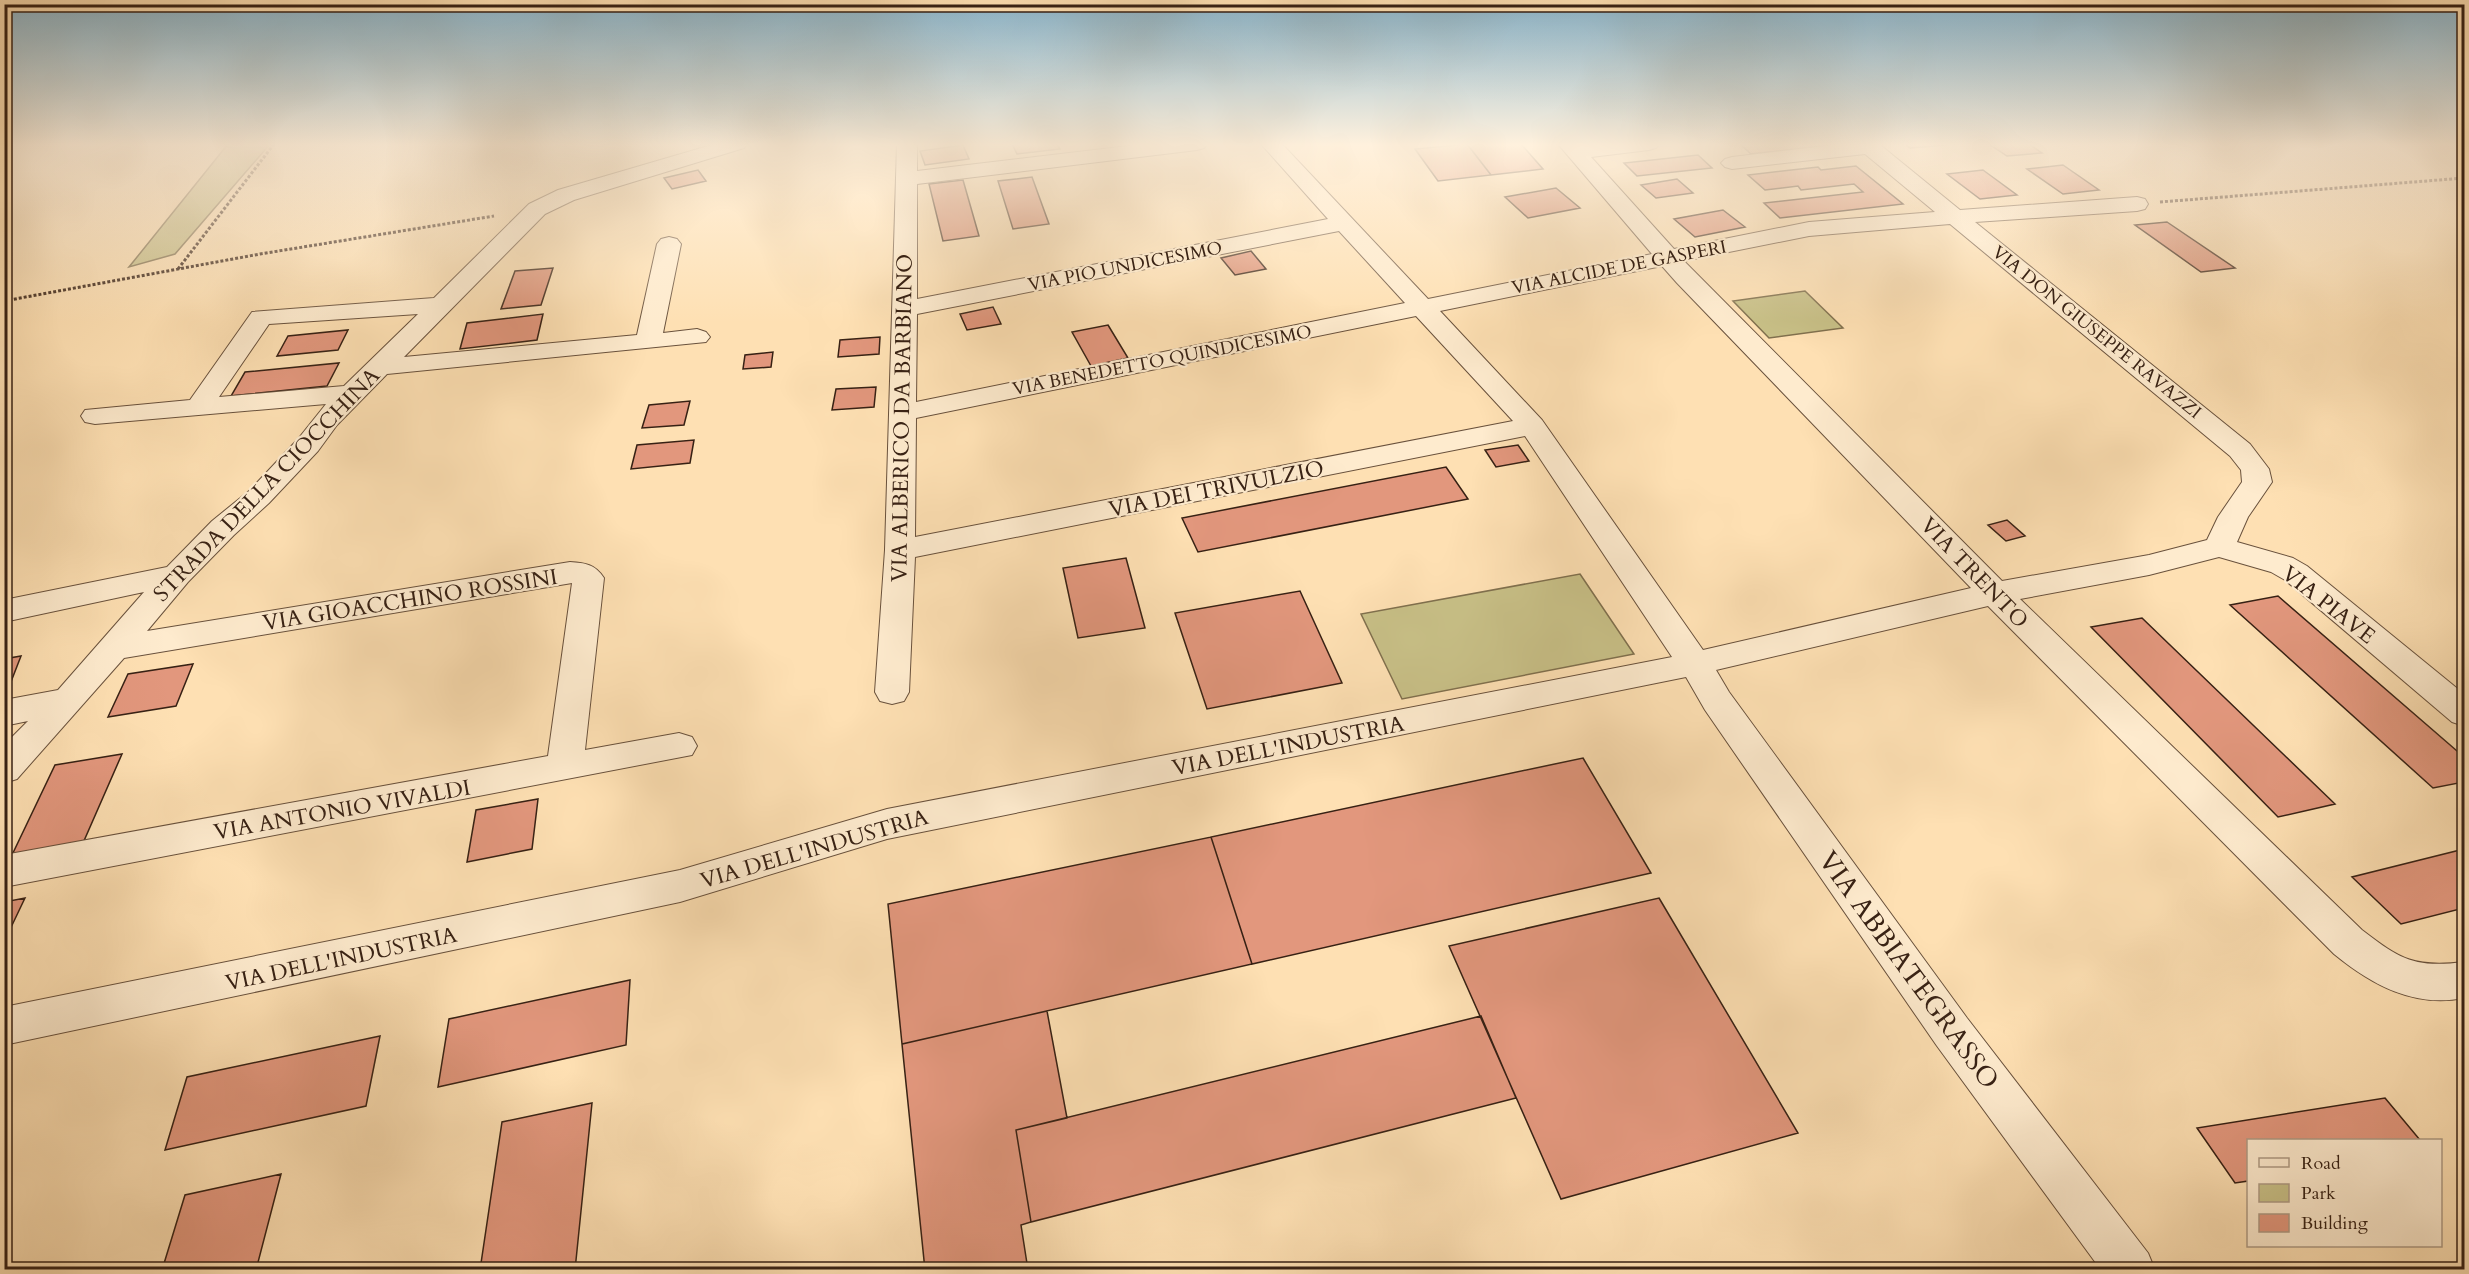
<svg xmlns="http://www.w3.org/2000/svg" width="2469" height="1274" font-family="Cardo,serif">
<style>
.green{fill:#c8c087;stroke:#80704e;stroke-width:1.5}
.building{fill:#e2977d;stroke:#372114;stroke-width:1.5}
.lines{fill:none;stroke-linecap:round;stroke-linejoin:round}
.minor-casing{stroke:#69513c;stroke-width:2}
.path{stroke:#372114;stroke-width:3;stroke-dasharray:3 2;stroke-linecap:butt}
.minor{fill:#feebce;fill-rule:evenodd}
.labels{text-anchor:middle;stroke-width:4.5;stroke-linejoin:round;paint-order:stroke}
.far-street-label{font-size:18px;fill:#372114;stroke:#feebce}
.street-label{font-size:22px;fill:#372114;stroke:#feebce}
.near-street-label{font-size:27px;fill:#372114;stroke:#feebce}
</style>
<rect width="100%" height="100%" fill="#fee0b3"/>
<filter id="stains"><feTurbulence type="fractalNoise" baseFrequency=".00333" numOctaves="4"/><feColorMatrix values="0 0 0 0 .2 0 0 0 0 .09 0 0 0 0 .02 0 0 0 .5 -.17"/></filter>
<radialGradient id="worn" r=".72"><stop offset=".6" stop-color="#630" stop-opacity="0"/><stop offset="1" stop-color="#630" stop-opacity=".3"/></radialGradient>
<!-- green -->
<path class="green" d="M 228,144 L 270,144 L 175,254 L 129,267 Z
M 1805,291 L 1843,328 L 1769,338 L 1733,301 Z
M 1580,574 L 1634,654 L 1402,699 L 1361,614 Z"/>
<!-- building -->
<path class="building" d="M 1012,144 L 1057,144 L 1060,149 L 1017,154 Z
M 1467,144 L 1521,144 L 1543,169 L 1491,175 Z
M 1467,144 L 1491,175 L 1438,181 L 1415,149 Z
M 1740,144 L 1825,144 L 1827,146 L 1751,154 Z
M 1905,144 L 1945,144 L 1946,145 L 1910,148 Z
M 1989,144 L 2029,144 L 2042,153 L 2007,156 Z
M 963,145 L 969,159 L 925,165 L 920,151 Z
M 1698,155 L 1712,168 L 1637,176 L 1624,163 Z
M 2063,165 L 2099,190 L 2063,194 L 2027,169 Z
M 1856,166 L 1903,204 L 1780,218 L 1764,203 L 1863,192 L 1854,184 L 1801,190 L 1798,186 L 1765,190 L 1748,175 L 1818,167 L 1821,170 Z
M 698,170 L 706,181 L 672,189 L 664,178 Z
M 1983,170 L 2017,195 L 1980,199 L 1947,174 Z
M 1032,177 L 1049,224 L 1013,229 L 998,181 Z
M 1677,179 L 1693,193 L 1656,198 L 1641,185 Z
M 963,180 L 979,236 L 943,241 L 929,184 Z
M 1556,188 L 1580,208 L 1528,218 L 1505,197 Z
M 1723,210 L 1745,227 L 1695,237 L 1674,219 Z
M 2167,222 L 2235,268 L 2201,272 L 2135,225 Z
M 1251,251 L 1266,269 L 1235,275 L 1221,258 Z
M 553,268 L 541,305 L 501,309 L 515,271 Z
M 993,307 L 1001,324 L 967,330 L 960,314 Z
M 543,314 L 537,340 L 460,349 L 467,323 Z
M 1108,325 L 1128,358 L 1091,366 L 1072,332 Z
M 348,330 L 338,350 L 277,356 L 288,336 Z
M 880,337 L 879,354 L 838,357 L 840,340 Z
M 773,352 L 771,367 L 743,369 L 745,355 Z
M 339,363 L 327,386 L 231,396 L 245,372 Z
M 876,387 L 874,407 L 832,410 L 836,389 Z
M 690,401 L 684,425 L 642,428 L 649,405 Z
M 694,440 L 690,463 L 631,469 L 637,445 Z
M 1518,445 L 1529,461 L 1496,467 L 1485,450 Z
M 1446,467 L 1468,499 L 1198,552 L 1182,518 Z
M 2007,520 L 2025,536 L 2006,541 L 1988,525 Z
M 1126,558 L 1145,628 L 1078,638 L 1063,568 Z
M 1300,591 L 1342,683 L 1207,709 L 1175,613 Z
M 2278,596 L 2464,757 L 2464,782 L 2433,788 L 2230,605 Z
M 2142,618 L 2335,804 L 2278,817 L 2091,627 Z
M 21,656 L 7,692 L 4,692 L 4,659 Z
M 193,664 L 176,706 L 108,717 L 128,674 Z
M 122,754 L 83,843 L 12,855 L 55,765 Z
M 1583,758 L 1651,873 L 1252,964 L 1211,837 Z
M 538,799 L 532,849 L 467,862 L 476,810 Z
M 1211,837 L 1252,964 L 902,1044 L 888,904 Z
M 2464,849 L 2464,908 L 2401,924 L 2352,877 Z
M 25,898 L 4,942 L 4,902 Z
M 1659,898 L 1798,1133 L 1561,1199 L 1449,946 Z
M 630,980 L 626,1045 L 438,1087 L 449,1019 Z
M 1047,1011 L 1067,1118 L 1016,1130 L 1031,1222 L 1021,1225 L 1028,1270 L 925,1270 L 902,1044 Z
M 1481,1016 L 1516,1098 L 1031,1222 L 1016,1130 Z
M 380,1036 L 366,1106 L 165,1150 L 187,1077 Z
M 2385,1098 L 2420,1140 L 2248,1140 L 2248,1181 L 2235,1183 L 2197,1128 Z
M 592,1103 L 575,1270 L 480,1270 L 502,1122 Z
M 281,1174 L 256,1270 L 162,1270 L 185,1195 Z"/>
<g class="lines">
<defs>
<path id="minor" d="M 715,144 L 747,144 L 744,148 L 574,200 L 545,214 L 404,357 L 637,335 L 657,244 L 661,239 L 669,237 L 677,239 L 681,244 L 663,333 L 697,329 L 706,332 L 710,337 L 706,342 L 387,374 L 337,425 L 318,451 L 269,503 L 234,535 L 188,582 L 147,631 L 570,562 C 585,563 595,564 604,578 L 585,750 L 679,733 L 692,737 L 697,746 L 692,755 L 4,887 L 4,855 L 548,756 L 572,583 L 124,658 L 17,779 L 4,783 L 4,745 L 28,721 L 4,726 L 4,700 L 58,690 L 144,592 L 4,622 L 4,600 L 167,567 L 212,521 L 249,491 L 298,439 L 326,404 L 95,424 L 85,422 L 81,416 L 85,410 L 190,400 L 252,312 L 434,298 L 529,204 L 558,190 ZM 418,314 L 344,386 L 219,397 L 269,324 Z
M 897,144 L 917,144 L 917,171 L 1145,144 L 1207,144 L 1204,148 L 1197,150 L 917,184 L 917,299 L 1328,219 L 1261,144 L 1282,144 L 1428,299 L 1652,254 L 1558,144 L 1659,144 L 1656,148 L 1649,150 L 1591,157 L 1674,249 L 1809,222 L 1935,212 L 1865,154 L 1732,169 L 1725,167 L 1721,163 L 1725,159 L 1732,157 L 1842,144 L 1879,144 L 1960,210 L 2137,197 L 2145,199 L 2148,204 L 2145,209 L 2137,211 L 1975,222 L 2250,444 L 2269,469 L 2272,482 L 2248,517 L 2237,542 L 2293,558 L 2307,566 L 2464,694 L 2464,726 L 2452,722 L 2285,580 L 2271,572 L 2219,557 L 2149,575 L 2020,599 L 2362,930 C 2401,960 2415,968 2464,962 L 2464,998 C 2414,1008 2372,985 2334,954 L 1988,606 L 1716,670 L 1729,692 L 1967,1018 L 2148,1253 L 2155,1270 L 2101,1270 L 1937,1046 L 1705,710 L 1686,677 L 887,839 L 680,902 L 4,1045 L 4,1007 L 680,870 L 887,809 L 1672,657 L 1525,436 L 915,557 L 909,692 L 904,701 L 892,704 L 880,701 L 875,692 L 885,550 ZM 1950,224 L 2230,456 L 2241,470 L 2242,482 L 2218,517 L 2207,540 L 2149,555 L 2002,581 L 1684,261 L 1809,236 ZM 1339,231 L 1405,303 L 916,402 L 917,314 ZM 1662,266 L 1677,283 L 1971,588 L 1703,650 L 1542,420 L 1440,311 ZM 1416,316 L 1513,421 L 915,537 L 916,418 Z"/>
</defs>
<!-- minor casing -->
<use href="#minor" class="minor-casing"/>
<!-- path -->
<path class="path" d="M 2160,202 L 2464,178
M 178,269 L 274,144
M 4,301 L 260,254 L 494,216"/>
<!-- minor -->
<use href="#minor" class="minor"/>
</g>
<!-- sky -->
<linearGradient id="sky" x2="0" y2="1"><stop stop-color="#8bb8d0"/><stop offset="0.45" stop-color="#fff1dd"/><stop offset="1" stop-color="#fff1dd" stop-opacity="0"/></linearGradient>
<rect width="2469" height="322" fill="url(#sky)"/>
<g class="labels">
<!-- far-street labels -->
<g class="far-street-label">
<text transform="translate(1125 266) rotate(-11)" y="6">VIA PIO UNDICESIMO</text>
<text transform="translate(1619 267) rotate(-11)" y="6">VIA ALCIDE DE GASPERI</text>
<text transform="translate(2097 332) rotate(39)" y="6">VIA DON GIUSEPPE RAVAZZI</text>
<text transform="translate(1162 360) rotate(-11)" y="6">VIA BENEDETTO QUINDICESIMO</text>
</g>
<!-- street labels -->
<g class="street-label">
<text transform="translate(901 418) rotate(-89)" y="8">VIA ALBERICO DA BARBIANO</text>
<text transform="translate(266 484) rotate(-46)" y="8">STRADA DELLA CIOCCHINA</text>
<text transform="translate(1216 488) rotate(-11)" y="8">VIA DEI TRIVULZIO</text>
<text transform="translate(1975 572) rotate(46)" y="8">VIA TRENTO</text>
<text transform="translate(410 599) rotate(-9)" y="8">VIA GIOACCHINO ROSSINI</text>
<text transform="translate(2329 604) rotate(38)" y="8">VIA PIAVE</text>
<text transform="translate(1288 745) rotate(-11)" y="8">VIA DELL'INDUSTRIA</text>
<text transform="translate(342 809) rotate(-10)" y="8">VIA ANTONIO VIVALDI</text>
<text transform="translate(814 848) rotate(-16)" y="8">VIA DELL'INDUSTRIA</text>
<text transform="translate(341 958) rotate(-12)" y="8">VIA DELL'INDUSTRIA</text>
</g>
<!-- near-street labels -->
<g class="near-street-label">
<text transform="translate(1909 970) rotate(54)" y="9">VIA ABBIATEGRASSO</text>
</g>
</g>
<!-- margin -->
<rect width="2469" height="1274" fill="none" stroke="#fee0b3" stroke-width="24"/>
<rect x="6" y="6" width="2457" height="1262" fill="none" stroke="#372114" stroke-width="3"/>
<rect x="12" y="12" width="2445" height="1250" fill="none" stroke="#372114" stroke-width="1.5"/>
<!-- legend -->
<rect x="2247" y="1139" width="195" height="108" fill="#feebce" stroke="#ae9a84" stroke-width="1.5"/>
<rect x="2259" y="1158" width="30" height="9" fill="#feebce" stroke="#ae9a84" stroke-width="1.5"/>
<text x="2301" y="1169" font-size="18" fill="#372114">Road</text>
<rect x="2259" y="1184" width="30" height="18" fill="#c8c087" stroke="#ae9a84" stroke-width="1.5"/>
<text x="2301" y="1199" font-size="18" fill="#372114">Park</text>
<rect x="2259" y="1214" width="30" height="18" fill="#e2977d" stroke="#ae9a84" stroke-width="1.5"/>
<text x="2301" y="1229" font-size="18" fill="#372114">Building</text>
<rect width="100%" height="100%" filter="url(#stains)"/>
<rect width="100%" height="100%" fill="url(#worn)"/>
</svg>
